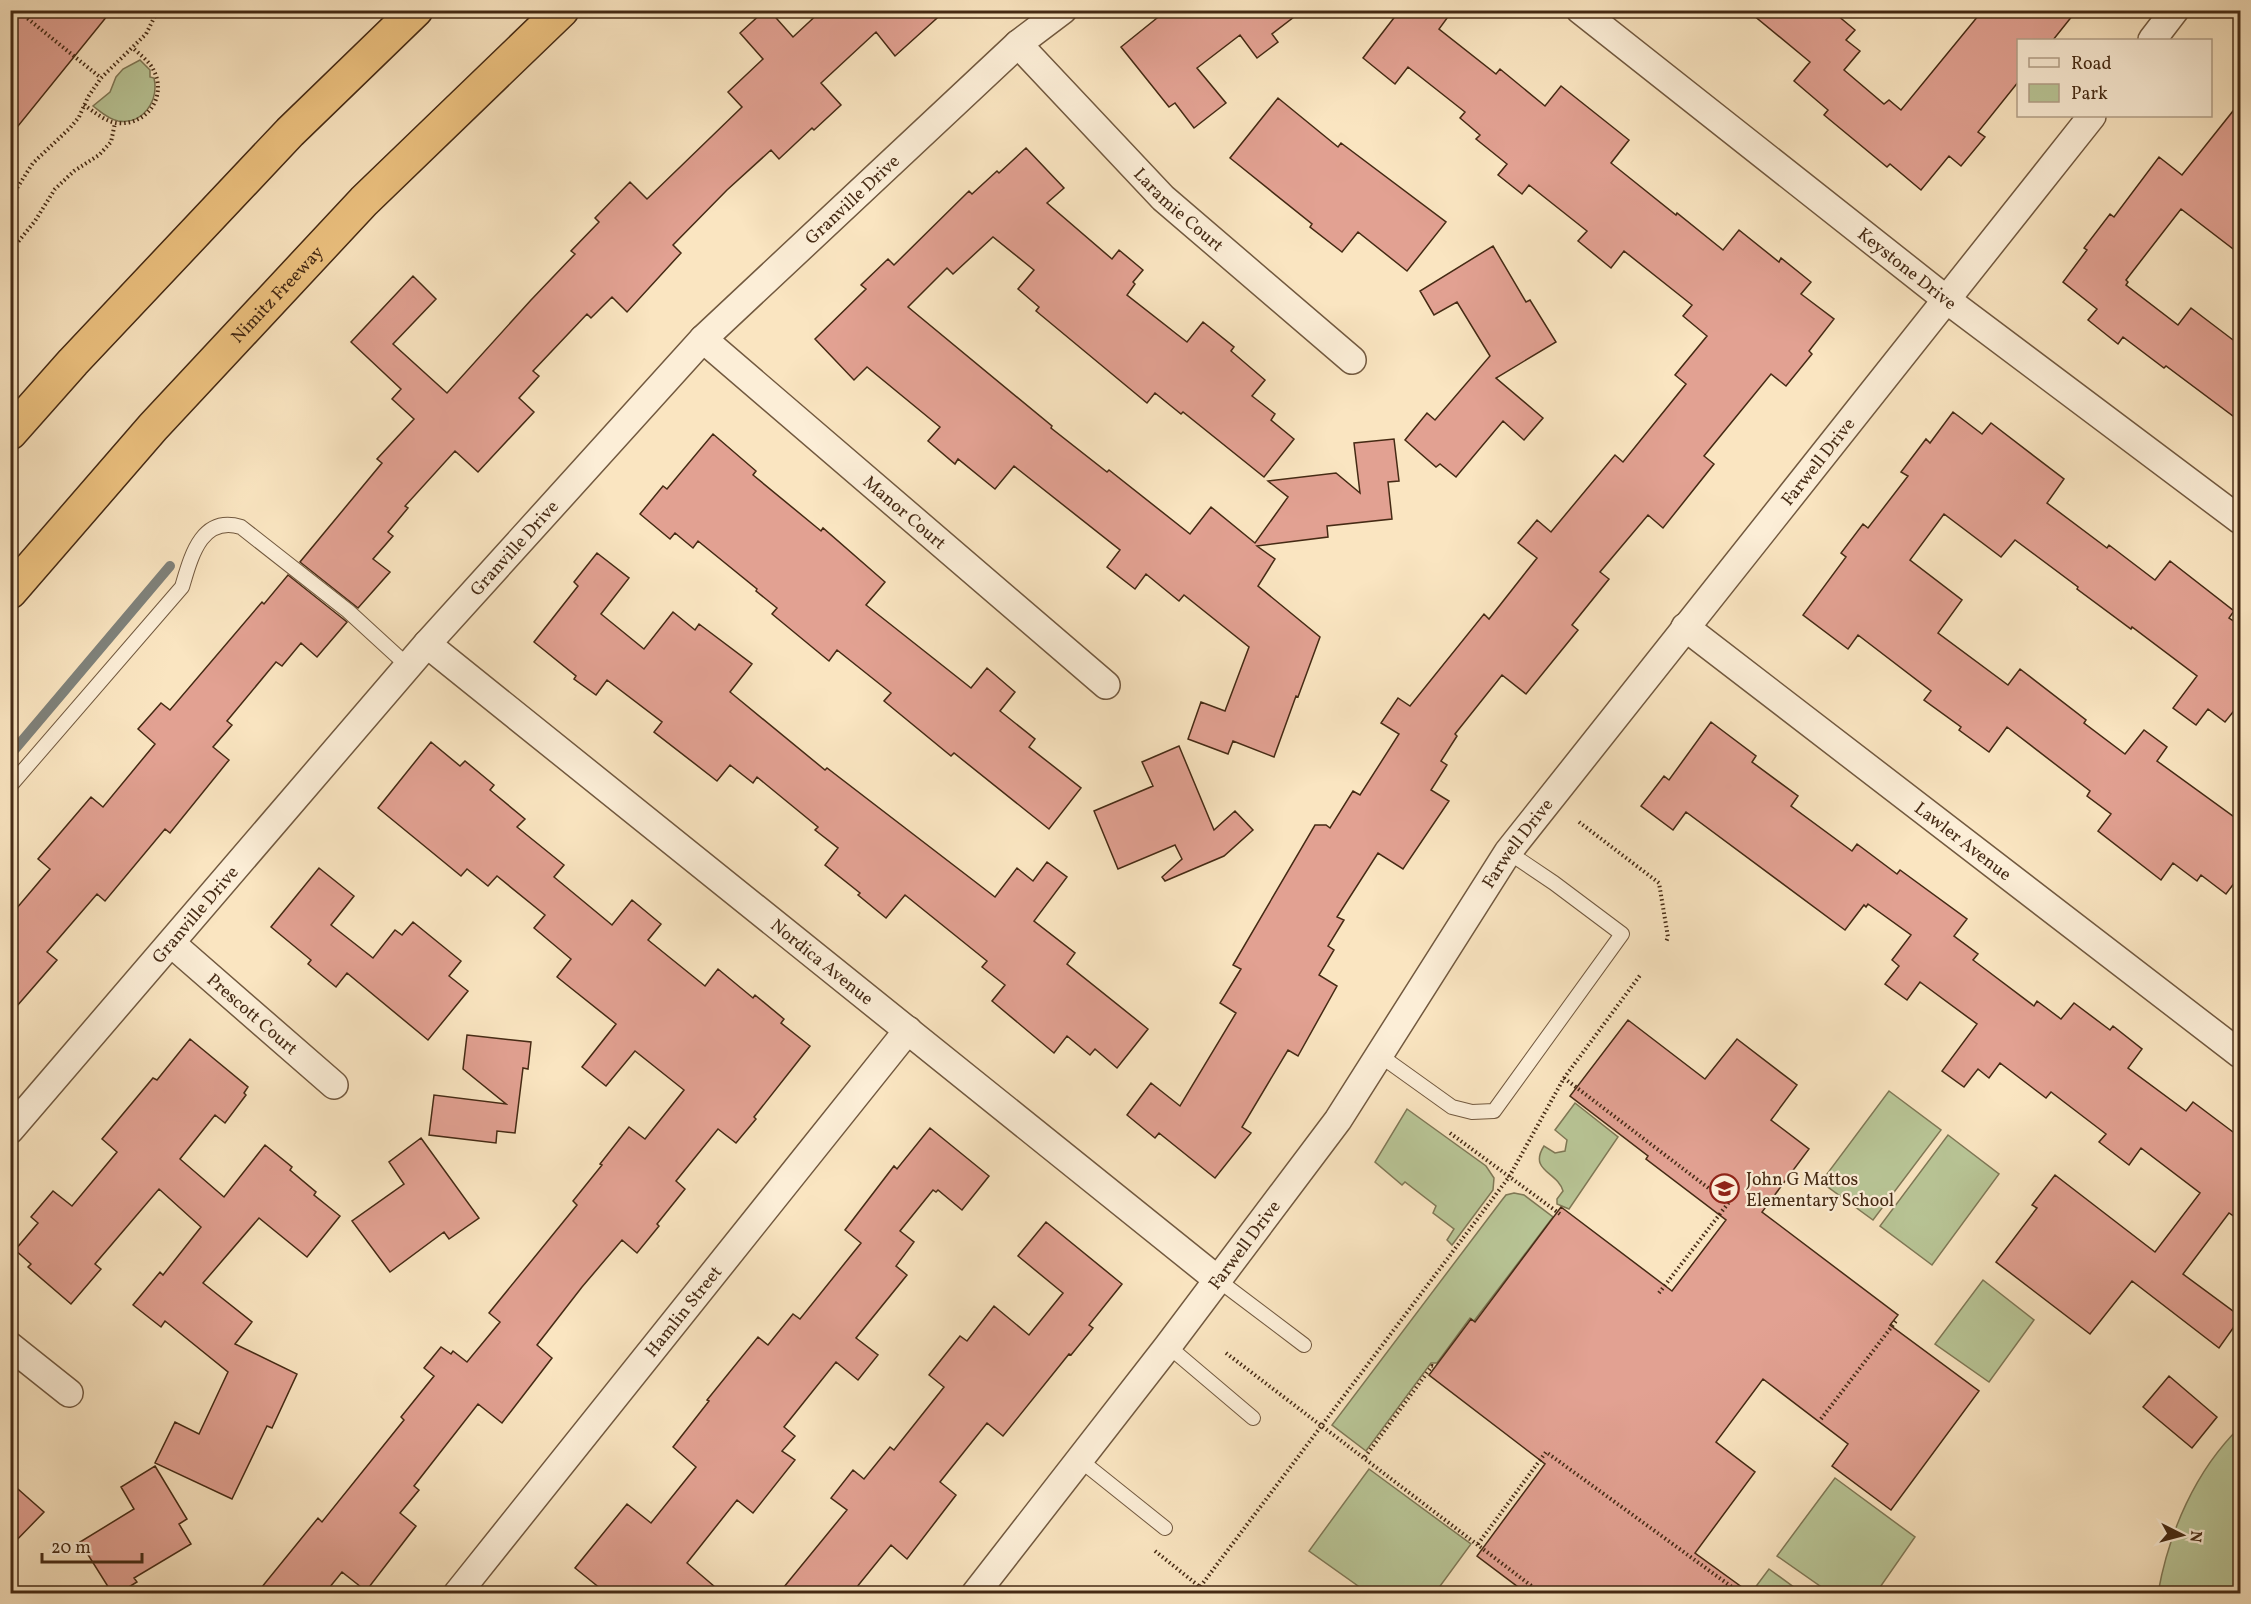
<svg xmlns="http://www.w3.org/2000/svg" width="2251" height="1604" font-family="Vollkorn,serif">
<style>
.green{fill:#b9c697;stroke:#7f7856;stroke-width:1.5}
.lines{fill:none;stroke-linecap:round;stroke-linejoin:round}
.stream{stroke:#7f827b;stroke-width:10}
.building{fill:#e2a192;stroke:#452a14;stroke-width:1.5}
.lane-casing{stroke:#72593f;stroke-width:16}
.street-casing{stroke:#72593f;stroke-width:30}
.highway-casing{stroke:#452a14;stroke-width:36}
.path{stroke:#452a14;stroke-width:4;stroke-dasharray:1.5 3;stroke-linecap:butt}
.lane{stroke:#fceed7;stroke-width:14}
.street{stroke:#fceed7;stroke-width:27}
.highway{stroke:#edc280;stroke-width:33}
.labels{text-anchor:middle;stroke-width:4.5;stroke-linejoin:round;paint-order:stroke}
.street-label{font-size:18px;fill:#452a14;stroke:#fceed7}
.poi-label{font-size:18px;fill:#452a14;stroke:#fceed7;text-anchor:start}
</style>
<rect width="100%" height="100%" fill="#fae5c1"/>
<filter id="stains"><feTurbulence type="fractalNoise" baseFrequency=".00333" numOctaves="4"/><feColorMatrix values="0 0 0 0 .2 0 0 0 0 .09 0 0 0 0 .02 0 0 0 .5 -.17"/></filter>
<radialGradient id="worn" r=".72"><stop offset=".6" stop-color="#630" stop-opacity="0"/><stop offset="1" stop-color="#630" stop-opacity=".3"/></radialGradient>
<!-- green -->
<path class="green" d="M 140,60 L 150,70 L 150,77 L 154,78 C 159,101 143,125 118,121 C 108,119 101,112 93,106 L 110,92 L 116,77 L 123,69 Z
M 1889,1091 L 1941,1130 L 1873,1220 L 1821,1182 Z
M 1575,1103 L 1618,1137 L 1569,1209 L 1557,1204 L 1557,1199 L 1563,1191 C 1558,1172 1528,1171 1544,1146 L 1555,1153 L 1565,1151 L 1567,1140 L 1555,1130 Z
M 1407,1109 L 1486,1166 L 1494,1178 L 1493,1190 L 1452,1245 L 1447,1240 L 1454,1229 L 1433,1213 L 1436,1206 L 1405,1182 L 1402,1185 L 1375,1162 Z
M 1948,1135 L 1999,1174 L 1932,1265 L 1880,1226 Z
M 1514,1193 L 1524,1195 L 1553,1217 L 1474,1321 L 1470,1318 L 1437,1363 L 1431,1363 L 1366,1451 L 1332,1425 L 1502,1200 L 1506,1195 Z
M 1983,1280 L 2034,1320 L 1989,1382 L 1935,1344 Z
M 2240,1427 L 2240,1593 L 2158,1593 C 2169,1532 2195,1471 2240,1427 Z
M 1369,1469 L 1471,1544 L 1435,1593 L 1368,1593 L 1309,1551 Z
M 1835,1478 L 1915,1537 L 1876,1593 L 1830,1593 L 1777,1556 Z
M 1769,1569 L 1802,1593 L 1751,1593 Z"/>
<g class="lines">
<!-- stream -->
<path class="stream" d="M 10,755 L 170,566"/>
</g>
<!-- building -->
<path class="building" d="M 10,10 L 112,10 L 10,136 Z
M 765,10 L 769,10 L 793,37 L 822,10 L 946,10 L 895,56 L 876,32 L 821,83 L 841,105 L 814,130 L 812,128 L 779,159 L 771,150 L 727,190 L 673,245 L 681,253 L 627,312 L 612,297 L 591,318 L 587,314 L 533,371 L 539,376 L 519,398 L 534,412 L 478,472 L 455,451 L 405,506 L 408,508 L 388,532 L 393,536 L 373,559 L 390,572 L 358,608 L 300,562 L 382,463 L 377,459 L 414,419 L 392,399 L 401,389 L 351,342 L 413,276 L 436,299 L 393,344 L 447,393 L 531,300 L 575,254 L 571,251 L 599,222 L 595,218 L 630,182 L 647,199 L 742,107 L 728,92 L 763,59 L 740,33 Z
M 1167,10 L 1303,10 L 1272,34 L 1278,42 L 1257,58 L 1240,35 L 1197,68 L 1226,103 L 1194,128 L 1175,103 L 1169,107 L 1121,47 Z
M 1400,10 L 1453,10 L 1439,29 L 1496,74 L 1500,69 L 1545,106 L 1561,86 L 1629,140 L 1611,163 L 1676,215 L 1677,213 L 1723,250 L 1739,230 L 1779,262 L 1781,258 L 1811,282 L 1801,294 L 1834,319 L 1809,351 L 1812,354 L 1786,386 L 1771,374 L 1704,456 L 1714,464 L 1663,528 L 1648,515 L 1600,572 L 1609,579 L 1572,625 L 1578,630 L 1526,694 L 1502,675 L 1455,734 L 1457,736 L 1441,761 L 1447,765 L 1431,790 L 1449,801 L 1403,869 L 1378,853 L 1337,917 L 1344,920 L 1328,946 L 1334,950 L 1319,975 L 1337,986 L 1298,1056 L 1288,1050 L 1242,1127 L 1251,1133 L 1215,1178 L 1159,1133 L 1155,1138 L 1127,1115 L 1151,1083 L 1180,1106 L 1236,1013 L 1220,1003 L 1241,969 L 1233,965 L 1315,825 L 1326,825 L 1330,828 L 1353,791 L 1360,795 L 1399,734 L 1381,723 L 1398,698 L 1410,706 L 1484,614 L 1489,619 L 1537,558 L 1518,543 L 1537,520 L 1551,532 L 1615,455 L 1623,462 L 1686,384 L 1675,375 L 1707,336 L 1683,316 L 1692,305 L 1624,251 L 1611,268 L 1578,241 L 1587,231 L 1529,185 L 1522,194 L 1498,175 L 1507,164 L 1476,139 L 1480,135 L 1460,118 L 1465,112 L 1408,67 L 1395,84 L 1363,58 Z
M 1747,10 L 1831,10 L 1855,30 L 1846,40 L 1860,51 L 1844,70 L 1884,104 L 1889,100 L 1901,110 L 1983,10 L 2077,10 L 2053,40 L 2019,40 L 2019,81 L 1978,132 L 1985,137 L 1961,166 L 1949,156 L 1921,190 L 1890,164 L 1887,167 L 1824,115 L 1828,110 L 1794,81 L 1810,62 Z
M 1278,98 L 1338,147 L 1341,143 L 1446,222 L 1407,271 L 1358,232 L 1342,252 L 1310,227 L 1312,224 L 1230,158 Z
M 2241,101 L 2241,255 L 2181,209 L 2126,280 L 2128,282 L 2126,285 L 2178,325 L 2191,308 L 2241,346 L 2241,422 L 2166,366 L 2164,368 L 2123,337 L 2118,344 L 2088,320 L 2097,309 L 2063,282 L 2087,250 L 2084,248 L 2110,214 L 2114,217 L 2159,157 L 2182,175 Z
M 1026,148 L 1064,188 L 1047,203 L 1112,259 L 1119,250 L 1143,270 L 1133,282 L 1135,284 L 1127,295 L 1187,342 L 1203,322 L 1234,347 L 1231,351 L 1265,380 L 1252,396 L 1275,414 L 1271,420 L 1294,439 L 1264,477 L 1183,412 L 1181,414 L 1155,393 L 1147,403 L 1036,311 L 1039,307 L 1018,289 L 1034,270 L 993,237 L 953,274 L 947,268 L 908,307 L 1052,426 L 1051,428 L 1107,472 L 1109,470 L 1190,534 L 1211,507 L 1255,543 L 1288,497 L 1268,481 L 1336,473 L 1360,493 L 1354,443 L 1394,439 L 1399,481 L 1388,482 L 1392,519 L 1327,526 L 1328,537 L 1257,546 L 1275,559 L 1258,586 L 1320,637 L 1298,697 L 1296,696 L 1274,757 L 1233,741 L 1228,754 L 1188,739 L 1201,702 L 1225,711 L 1249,647 L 1184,595 L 1179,601 L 1146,574 L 1135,589 L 1107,567 L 1120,550 L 1014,466 L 995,489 L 958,459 L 955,464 L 928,441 L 940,427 L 867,367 L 854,380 L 815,339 L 866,289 L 861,285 L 888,259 L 894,265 L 969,191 L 972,194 L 997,171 L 999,173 Z
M 1493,246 L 1526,302 L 1530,300 L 1556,342 L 1496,378 L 1543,418 L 1524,440 L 1503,421 L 1456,477 L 1440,464 L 1436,467 L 1405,440 L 1427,413 L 1435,420 L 1490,356 L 1457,302 L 1434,315 L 1420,291 Z
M 1953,412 L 1982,434 L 1991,423 L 2064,479 L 2047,503 L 2107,548 L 2109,545 L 2155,580 L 2170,561 L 2234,611 L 2229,618 L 2241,626 L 2241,702 L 2225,722 L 2208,709 L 2196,725 L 2173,708 L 2197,676 L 2132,627 L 2131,629 L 2077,589 L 2078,587 L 2015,540 L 2001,557 L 1944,514 L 1910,560 L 1962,600 L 1938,633 L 2008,685 L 2020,669 L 2086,720 L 2084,723 L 2125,754 L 2144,730 L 2167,747 L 2157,761 L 2241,822 L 2241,874 L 2226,894 L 2201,875 L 2197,881 L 2173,863 L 2161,880 L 2098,831 L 2111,814 L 2087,796 L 2090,791 L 2007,727 L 1989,752 L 1959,730 L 1961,727 L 1924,700 L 1931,691 L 1858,635 L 1848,649 L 1803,615 L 1846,557 L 1841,553 L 1863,524 L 1868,528 L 1908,476 L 1901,472 L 1926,439 L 1930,443 Z
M 713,434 L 756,471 L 753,475 L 821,531 L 823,528 L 885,582 L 866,605 L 971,688 L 987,668 L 1015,692 L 1000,711 L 1035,739 L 1029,747 L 1081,788 L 1049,829 L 954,753 L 951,756 L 884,701 L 891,693 L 837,650 L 829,661 L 772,614 L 777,608 L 756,591 L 757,589 L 698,541 L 693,548 L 675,533 L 670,539 L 640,514 L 663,486 L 667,489 Z
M 597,553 L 629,578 L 601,614 L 644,649 L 673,612 L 695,630 L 699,624 L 752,664 L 730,692 L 825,770 L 827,768 L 995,897 L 1017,868 L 1033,881 L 1047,862 L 1067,877 L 1034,921 L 1075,953 L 1067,964 L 1148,1029 L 1117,1068 L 1095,1049 L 1090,1055 L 1067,1036 L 1054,1053 L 992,1001 L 1005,985 L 982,967 L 987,961 L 905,895 L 886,918 L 858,895 L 860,893 L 825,865 L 838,848 L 815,830 L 818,827 L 757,777 L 753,783 L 730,765 L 717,781 L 654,732 L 662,722 L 607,680 L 596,695 L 574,679 L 576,676 L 534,642 L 578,586 L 574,582 Z
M 288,575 L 347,622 L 317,657 L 301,643 L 282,666 L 276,662 L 227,721 L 232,725 L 213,747 L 229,760 L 170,833 L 165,829 L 105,901 L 97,894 L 47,952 L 57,960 L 10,1014 L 10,916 L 50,869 L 38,859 L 91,797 L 103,807 L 155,744 L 138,729 L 161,703 L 170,710 L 262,602 L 264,604 Z
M 1711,722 L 1756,756 L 1752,762 L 1798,796 L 1791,806 L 1852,851 L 1857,844 L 1897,874 L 1900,870 L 1967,919 L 1954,936 L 1978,954 L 1973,960 L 2034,1006 L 2037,1001 L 2061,1019 L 2074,1003 L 2110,1030 L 2113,1026 L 2142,1049 L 2128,1068 L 2186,1111 L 2193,1102 L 2241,1138 L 2241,1221 L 2229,1213 L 2183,1274 L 2241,1317 L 2219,1348 L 2132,1281 L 2090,1334 L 1996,1262 L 2037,1208 L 2032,1205 L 2055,1175 L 2155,1252 L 2200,1193 L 2141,1148 L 2129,1165 L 2099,1142 L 2106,1134 L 2051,1092 L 2046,1098 L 2000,1063 L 1989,1078 L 1978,1069 L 1964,1087 L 1942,1071 L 1977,1024 L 1920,982 L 1907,1000 L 1885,984 L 1899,966 L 1892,960 L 1911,935 L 1868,904 L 1866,907 L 1864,905 L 1845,930 L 1686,812 L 1673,830 L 1641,806 L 1664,776 L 1669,780 Z
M 431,742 L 460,766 L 465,761 L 494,785 L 490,790 L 525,819 L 517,827 L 564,865 L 554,877 L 612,925 L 632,900 L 661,924 L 648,940 L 705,986 L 718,969 L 753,998 L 755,995 L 784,1019 L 781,1023 L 810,1046 L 754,1117 L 756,1119 L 736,1143 L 718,1129 L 676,1181 L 685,1189 L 657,1224 L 659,1226 L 637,1253 L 622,1240 L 582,1287 L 537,1345 L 552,1358 L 502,1423 L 478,1404 L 414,1486 L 419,1490 L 400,1513 L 416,1526 L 366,1591 L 342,1572 L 325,1593 L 257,1593 L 318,1518 L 322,1522 L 404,1420 L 401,1417 L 434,1376 L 424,1368 L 441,1347 L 451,1354 L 453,1351 L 467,1362 L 500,1322 L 489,1313 L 577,1205 L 573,1201 L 602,1165 L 600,1164 L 629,1127 L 645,1139 L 684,1090 L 635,1051 L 606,1086 L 582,1067 L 616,1024 L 557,977 L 571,959 L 534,928 L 545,915 L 497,876 L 488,886 L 467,869 L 461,876 L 378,808 Z
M 1179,746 L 1214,830 L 1235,811 L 1253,830 L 1224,856 L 1165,881 L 1162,877 L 1182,859 L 1175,845 L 1118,869 L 1094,811 L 1153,786 L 1142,762 Z
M 319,868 L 354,896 L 331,925 L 373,958 L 395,930 L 402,935 L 413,922 L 461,961 L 449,976 L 468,991 L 428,1040 L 347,973 L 336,987 L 308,964 L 311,960 L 271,927 Z
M 1628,1020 L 1705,1079 L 1737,1039 L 1797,1085 L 1771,1120 L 1809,1149 L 1762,1212 L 1898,1315 L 1890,1325 L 1979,1391 L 1891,1510 L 1832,1466 L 1848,1444 L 1763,1379 L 1716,1442 L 1755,1472 L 1695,1553 L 1750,1593 L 1526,1593 L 1477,1556 L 1545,1464 L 1429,1375 L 1471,1319 L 1475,1322 L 1561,1207 L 1672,1291 L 1726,1220 L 1646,1159 L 1648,1156 L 1570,1096 Z
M 467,1035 L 531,1042 L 528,1069 L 523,1068 L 515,1133 L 497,1131 L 496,1143 L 429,1135 L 434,1095 L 506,1104 L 463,1069 Z
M 190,1039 L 248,1087 L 244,1093 L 246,1095 L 225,1123 L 215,1115 L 180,1159 L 224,1197 L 265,1145 L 292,1167 L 290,1170 L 316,1192 L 314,1195 L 340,1216 L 307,1257 L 259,1218 L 203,1283 L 252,1322 L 235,1344 L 297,1374 L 272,1428 L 267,1426 L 232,1499 L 155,1463 L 175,1422 L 199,1434 L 228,1372 L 165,1321 L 161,1327 L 133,1305 L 160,1272 L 163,1275 L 201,1227 L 159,1189 L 95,1264 L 101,1269 L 71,1304 L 28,1267 L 31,1264 L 15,1250 L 38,1223 L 31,1217 L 53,1191 L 72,1206 L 117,1152 L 102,1139 L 153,1078 L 157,1080 Z
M 930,1128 L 989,1176 L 962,1210 L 938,1190 L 936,1192 L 933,1190 L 900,1231 L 914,1242 L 896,1266 L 907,1275 L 856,1338 L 878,1355 L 858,1380 L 836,1362 L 784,1427 L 795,1436 L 782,1451 L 795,1460 L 753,1513 L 737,1500 L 687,1563 L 722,1593 L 606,1593 L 575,1568 L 627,1504 L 651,1523 L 696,1467 L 673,1447 L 709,1401 L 707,1400 L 758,1337 L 768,1345 L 793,1314 L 800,1319 L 861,1243 L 845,1230 L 894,1166 L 897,1169 Z
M 421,1138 L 479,1218 L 449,1239 L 444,1232 L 390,1272 L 352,1221 L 404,1184 L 389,1162 Z
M 1046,1222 L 1122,1284 L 1089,1325 L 1093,1328 L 1071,1355 L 1069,1354 L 1003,1436 L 987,1423 L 940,1482 L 956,1495 L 907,1559 L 891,1545 L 852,1593 L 779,1593 L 847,1510 L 831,1498 L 853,1470 L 864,1479 L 890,1447 L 894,1450 L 944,1387 L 929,1375 L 960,1336 L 967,1341 L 994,1306 L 1029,1335 L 1063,1293 L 1018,1256 Z
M 2169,1376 L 2217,1417 L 2192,1448 L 2143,1407 Z
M 155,1466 L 187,1519 L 179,1524 L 191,1544 L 134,1578 L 137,1582 L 119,1593 L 112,1593 L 80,1542 L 134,1509 L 121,1487 Z
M 10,1482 L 44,1512 L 10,1547 Z"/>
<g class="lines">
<defs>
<path id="lane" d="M 10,786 L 182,587 C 191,557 201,515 241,527 L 348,611 L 408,666
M 1378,1054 L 1452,1107 L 1472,1112 L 1494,1111 L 1622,934 L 1554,883 L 1508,852
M 1218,1280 L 1304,1345
M 1168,1346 L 1253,1418
M 1080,1460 L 1165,1528"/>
<g id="street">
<path id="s1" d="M 1580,10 L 1947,300 L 2240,520"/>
<path d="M 2152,40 L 2175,10"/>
<path id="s2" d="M 1018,44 L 1163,198 L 1352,360"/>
<path id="s3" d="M 703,339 L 1106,685"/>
<path id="s4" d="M 1685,627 L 2240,1054"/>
<path id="s5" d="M 427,644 L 1218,1280"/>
<path id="s6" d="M 171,943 L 334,1085"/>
<path id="s7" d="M 10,1130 L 427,644 L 703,339 L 1018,44 L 1063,10"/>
<path d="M 10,1346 L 69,1393"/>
<path id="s8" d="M 457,1594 L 908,1030"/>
<path id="s9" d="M 975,1594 L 1168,1346 L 1338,1120 L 1508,852 L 2092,116"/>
</g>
<g id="highway">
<path d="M 10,433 L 73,362 L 290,132 L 416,10"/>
<path id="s10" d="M 10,592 L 153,427 L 364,201 L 562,10"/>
</g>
</defs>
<!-- lane casing -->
<use href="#lane" class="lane-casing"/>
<!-- street casing -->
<use href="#street" class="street-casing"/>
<!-- highway casing -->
<use href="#highway" class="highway-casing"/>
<!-- path -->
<path class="path" d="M 17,10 L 101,78
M 84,105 C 93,111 106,122 117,123 C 147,126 168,96 153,69 C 149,61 139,54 133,48
M 10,199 L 33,163 L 70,128 L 79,117 L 88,97 L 101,78 L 146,34 L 158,10
M 10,252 L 35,221 L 55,189 L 74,171 L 99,155 L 111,142 L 115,123
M 1579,822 L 1659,883 L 1668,937 L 1666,942
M 1564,1078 L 1728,1203
M 1450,1133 L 1560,1214
M 1659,1293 L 1733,1197
M 1226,1353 L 1542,1594
M 1821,1419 L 1896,1321
M 1365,1457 L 1432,1366 L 1435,1367
M 1478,1544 L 1546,1452 L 1736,1590 L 1733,1594
M 1155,1551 L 1200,1587 L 1509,1177 L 1564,1078 L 1641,974"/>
<!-- lane -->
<use href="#lane" class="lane"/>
<!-- street -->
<use href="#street" class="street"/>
<!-- highway -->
<use href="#highway" class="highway"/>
</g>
<!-- icons -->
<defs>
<symbol id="school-ring" viewBox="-11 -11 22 22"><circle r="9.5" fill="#fceed7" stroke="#8f2418" stroke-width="1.5"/><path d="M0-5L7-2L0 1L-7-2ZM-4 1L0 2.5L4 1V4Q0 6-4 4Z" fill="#8f2418"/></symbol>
</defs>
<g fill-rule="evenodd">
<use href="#school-ring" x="1708" y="1172" width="33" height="33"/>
</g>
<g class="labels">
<!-- street labels -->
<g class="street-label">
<text dy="6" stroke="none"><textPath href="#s7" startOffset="1256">Granville Drive</textPath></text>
<text dy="6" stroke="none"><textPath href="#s2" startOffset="231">Laramie Court</textPath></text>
<text dy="6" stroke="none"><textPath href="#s1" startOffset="417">Keystone Drive</textPath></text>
<text dy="6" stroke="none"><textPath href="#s10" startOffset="400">Nimitz Freeway</textPath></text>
<text dy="6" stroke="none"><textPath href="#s9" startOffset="1413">Farwell Drive</textPath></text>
<text dy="6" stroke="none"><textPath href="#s3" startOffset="266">Manor Court</textPath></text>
<text dy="6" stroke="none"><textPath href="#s7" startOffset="770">Granville Drive</textPath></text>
<text dy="6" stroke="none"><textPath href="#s4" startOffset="351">Lawler Avenue</textPath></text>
<text dy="6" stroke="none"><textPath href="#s9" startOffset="927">Farwell Drive</textPath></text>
<text dy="6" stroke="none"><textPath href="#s7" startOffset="284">Granville Drive</textPath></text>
<text dy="6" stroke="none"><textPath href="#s5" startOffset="507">Nordica Avenue</textPath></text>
<text dy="6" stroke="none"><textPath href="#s6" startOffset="108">Prescott Court</textPath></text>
<text dy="6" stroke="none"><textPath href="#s9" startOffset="441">Farwell Drive</textPath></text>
<text dy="6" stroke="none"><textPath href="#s8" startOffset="362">Hamlin Street</textPath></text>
</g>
<!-- poi labels -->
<g class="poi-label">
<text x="1746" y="1185">John G Mattos<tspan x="1746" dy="21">Elementary School</tspan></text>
</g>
</g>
<!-- margin -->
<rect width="2251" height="1604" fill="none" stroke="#fae5c1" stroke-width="36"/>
<rect x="12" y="12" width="2227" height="1580" fill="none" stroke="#452a14" stroke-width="3"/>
<rect x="18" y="18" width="2215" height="1568" fill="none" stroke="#452a14" stroke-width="1.5"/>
<!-- legend -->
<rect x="2017" y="39" width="195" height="78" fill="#fceed7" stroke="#b3a089" stroke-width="1.5"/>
<rect x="2029" y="58" width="30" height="9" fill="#fceed7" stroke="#b3a089" stroke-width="1.5"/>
<text x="2071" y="69" font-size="18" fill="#452a14">Road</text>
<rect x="2029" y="84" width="30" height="18" fill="#b9c697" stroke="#b3a089" stroke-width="1.5"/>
<text x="2071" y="99" font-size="18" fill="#452a14">Park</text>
<!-- north arrow -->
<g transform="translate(2182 1535) rotate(96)" stroke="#fceed7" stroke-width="4.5" paint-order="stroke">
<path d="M0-4.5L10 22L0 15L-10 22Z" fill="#452a14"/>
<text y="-9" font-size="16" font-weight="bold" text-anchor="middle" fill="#452a14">N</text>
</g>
<!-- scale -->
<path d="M42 1553v9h100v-9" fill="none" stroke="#452a14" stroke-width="3"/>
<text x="51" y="1553" font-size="18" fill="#452a14" stroke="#fceed7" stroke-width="4.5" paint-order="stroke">20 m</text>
<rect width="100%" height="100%" filter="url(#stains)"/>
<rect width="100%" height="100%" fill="url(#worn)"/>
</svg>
